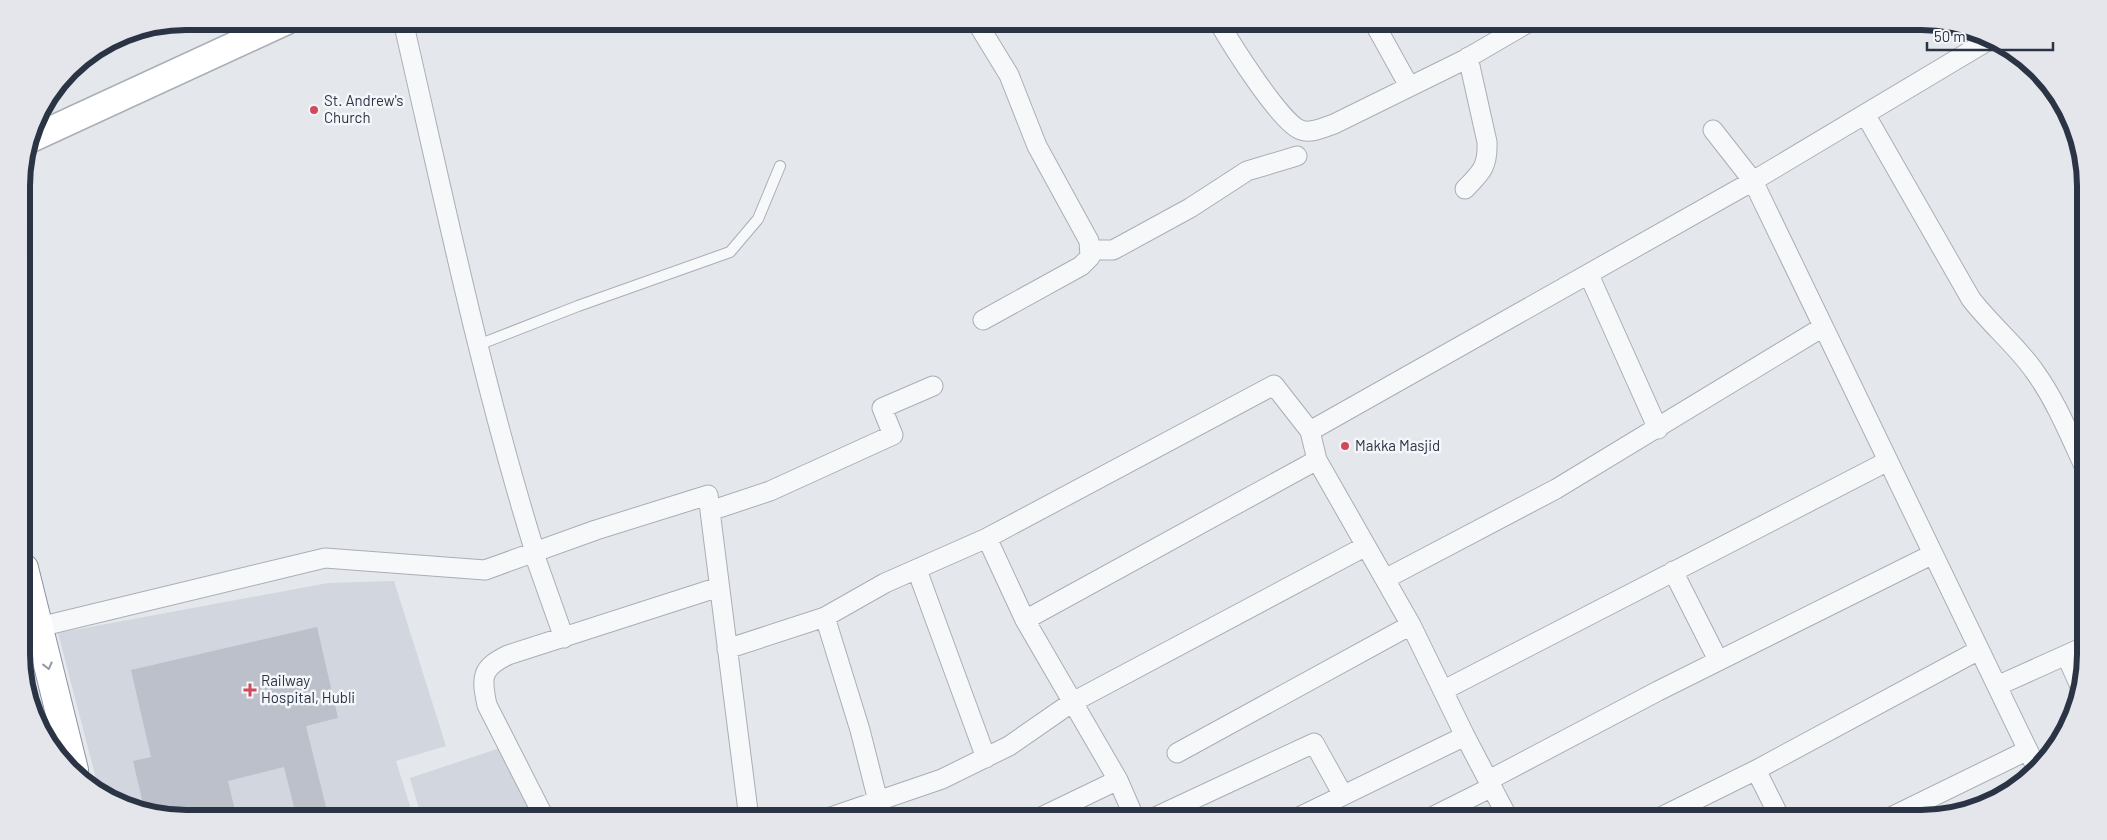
<svg xmlns="http://www.w3.org/2000/svg" width="2107" height="840" font-family="Barlow,sans-serif">
<style>
.built{fill:#d2d6de}
.building{fill:#bbc0ca}
.lines{fill:none;stroke-linecap:round;stroke-linejoin:round}
.lane-casing{stroke:#a9aeb7;stroke-width:12}
.street-casing{stroke:#a9aeb7;stroke-width:21}
.secondary-casing{stroke:#a9aeb7;stroke-width:29}
.highway-casing{stroke:#8b94a3;stroke-width:30}
.lane{stroke:#f7f8fa;stroke-width:10}
.street{stroke:#f7f8fa;stroke-width:19}
.secondary{stroke:#fff;stroke-width:26}
.highway{stroke:#fff;stroke-width:28}
.oneway{stroke:#959aa2}
.poi-dot{fill:#d1495b;stroke:#f4f6f9;stroke-width:2}
.labels{text-anchor:middle;stroke-width:5;stroke-linejoin:round;paint-order:stroke}
.poi-label{font-size:15px;fill:#2b3445;stroke:#f4f6f9;text-anchor:start}
.rim{fill:none;stroke:#2b3445;stroke-width:6}
</style>
<rect width="100%" height="100%" fill="#e4e7ec"/>
<!-- built -->
<path class="built" d="M 394,581 L 446,746 L 396,761 L 414,819 L 186,819 L 133,810 L 98,786 L 58,633 L 328,583 Z
M 503,747 L 538,819 L 422,819 L 410,778 Z"/>
<!-- building -->
<path class="building" d="M 317,627 L 338,718 L 306,726 L 329,819 L 297,819 L 284,767 L 228,781 L 237,819 L 186,819 L 145,812 L 133,761 L 151,757 L 131,670 Z"/>
<g class="lines">
<defs>
<path id="lane" d="M 478,345 L 578,306 L 730,252 L 758,219 L 780,166"/>
<path id="street" d="M 403,21 C 444,199 481,378 535,552 L 537,562 L 564,638
M 976,21 L 1009,75 L 1037,146 L 1089,241 L 1090,257 L 1081,266 L 983,320
M 1218,21 C 1230,42 1281,124 1301,130 C 1311,134 1325,127 1334,124 L 1464,60 L 1531,21
M 1373,21 L 1409,86
M 1865,114 L 1971,299 C 1991,325 2018,347 2035,372 C 2056,401 2070,436 2085,468
M 1713,130 L 1753,181 L 2037,769
M 1465,189 C 1482,172 1488,166 1487,142 L 1468,57
M 1091,250 L 1113,250 L 1190,208 L 1247,171 L 1297,156
M 1589,275 L 1658,429
M 1310,431 L 1753,181 L 1989,40
M 710,511 L 770,491 L 893,435 L 882,408 L 933,386
M 917,570 L 986,758
M 1673,571 L 1718,660
M 1385,579 L 1556,489 L 1823,327
M 825,617 L 860,730 L 878,801
M 1025,620 L 1317,460
M 39,627 L 325,558 L 485,570 L 596,530 L 708,495 L 749,819
M 727,649 L 825,617 L 885,583 L 987,538
M 2066,655 L 2080,686
M 1997,686 L 2086,646
M 1444,690 L 1888,461
M 1177,753 L 1411,625
M 1756,770 L 1979,650
M 1489,780 L 1658,691 L 1933,554
M 1659,818 L 1756,770 L 1780,818
M 1889,818 L 2028,750
M 545,819 L 487,705 C 481,677 481,668 508,655 L 719,587
M 825,819 L 942,779 L 1009,746 L 1071,703 L 1366,546
M 1037,819 L 1118,780
M 1135,819 L 1118,780 L 1025,620 L 987,538 L 1274,385 L 1310,431 L 1317,460 L 1411,625 L 1465,736 L 1508,818
M 1151,819 L 1314,743 L 1343,795
M 1295,819 L 1465,736
M 1428,819 L 1492,787"/>
<path id="secondary" d="M 31,139 L 287,21"/>
<path id="highway" d="M 24,568 L 74,770"/>
</defs>
<!-- lane casing -->
<use href="#lane" class="lane-casing"/>
<!-- street casing -->
<use href="#street" class="street-casing"/>
<!-- secondary casing -->
<use href="#secondary" class="secondary-casing"/>
<!-- highway casing -->
<use href="#highway" class="highway-casing"/>
<!-- lane -->
<use href="#lane" class="lane"/>
<!-- street -->
<use href="#street" class="street"/>
<!-- secondary -->
<use href="#secondary" class="secondary"/>
<!-- highway -->
<use href="#highway" class="highway"/>
</g>
<!-- one-way arrows -->
<defs><path id="oneway-chevron" d="M-2-3.5L2.5 0L-2 3.5" fill="none" stroke-width="1.6" stroke-linecap="round" stroke-linejoin="round" transform="scale(1.25)"/></defs>
<use class="oneway" href="#oneway-chevron" transform="translate(48 666) rotate(76)"/>
<!-- markers -->
<g class="poi-dot">
<circle cx="314" cy="110" r="5"/>
<circle cx="1345" cy="446" r="5"/>
<path d="M247.5 682.5h5v5h5v5h-5v5h-5v-5h-5v-5h5z"/>
</g>
<g class="labels">
<!-- poi labels -->
<g class="poi-label">
<text x="324" y="106">St. Andrew's<tspan x="324" dy="17">Church</tspan></text>
<text x="1355" y="451">Makka Masjid</text>
<text x="261" y="686">Railway<tspan x="261" dy="17">Hospital, Hubli</tspan></text>
</g>
</g>
<!-- crop -->
<path d="M0 0H2107V840H0ZM186 30H1921A156 156 0 0 1 2077 186V654A156 156 0 0 1 1921 810H186A156 156 0 0 1 30 654V186A156 156 0 0 1 186 30Z" fill="#e4e6eb" fill-rule="evenodd"/>
<path class="rim" d="M186 30H1921A156 156 0 0 1 2077 186V654A156 156 0 0 1 1921 810H186A156 156 0 0 1 30 654V186A156 156 0 0 1 186 30Z"/>
<!-- scale -->
<path d="M1927 42v8h126v-8" fill="none" stroke="#2b3445" stroke-width="2.5"/>
<text x="1934" y="42" font-size="15" fill="#2b3445" stroke="#f4f6f9" stroke-width="4" paint-order="stroke">50 m</text>
</svg>
